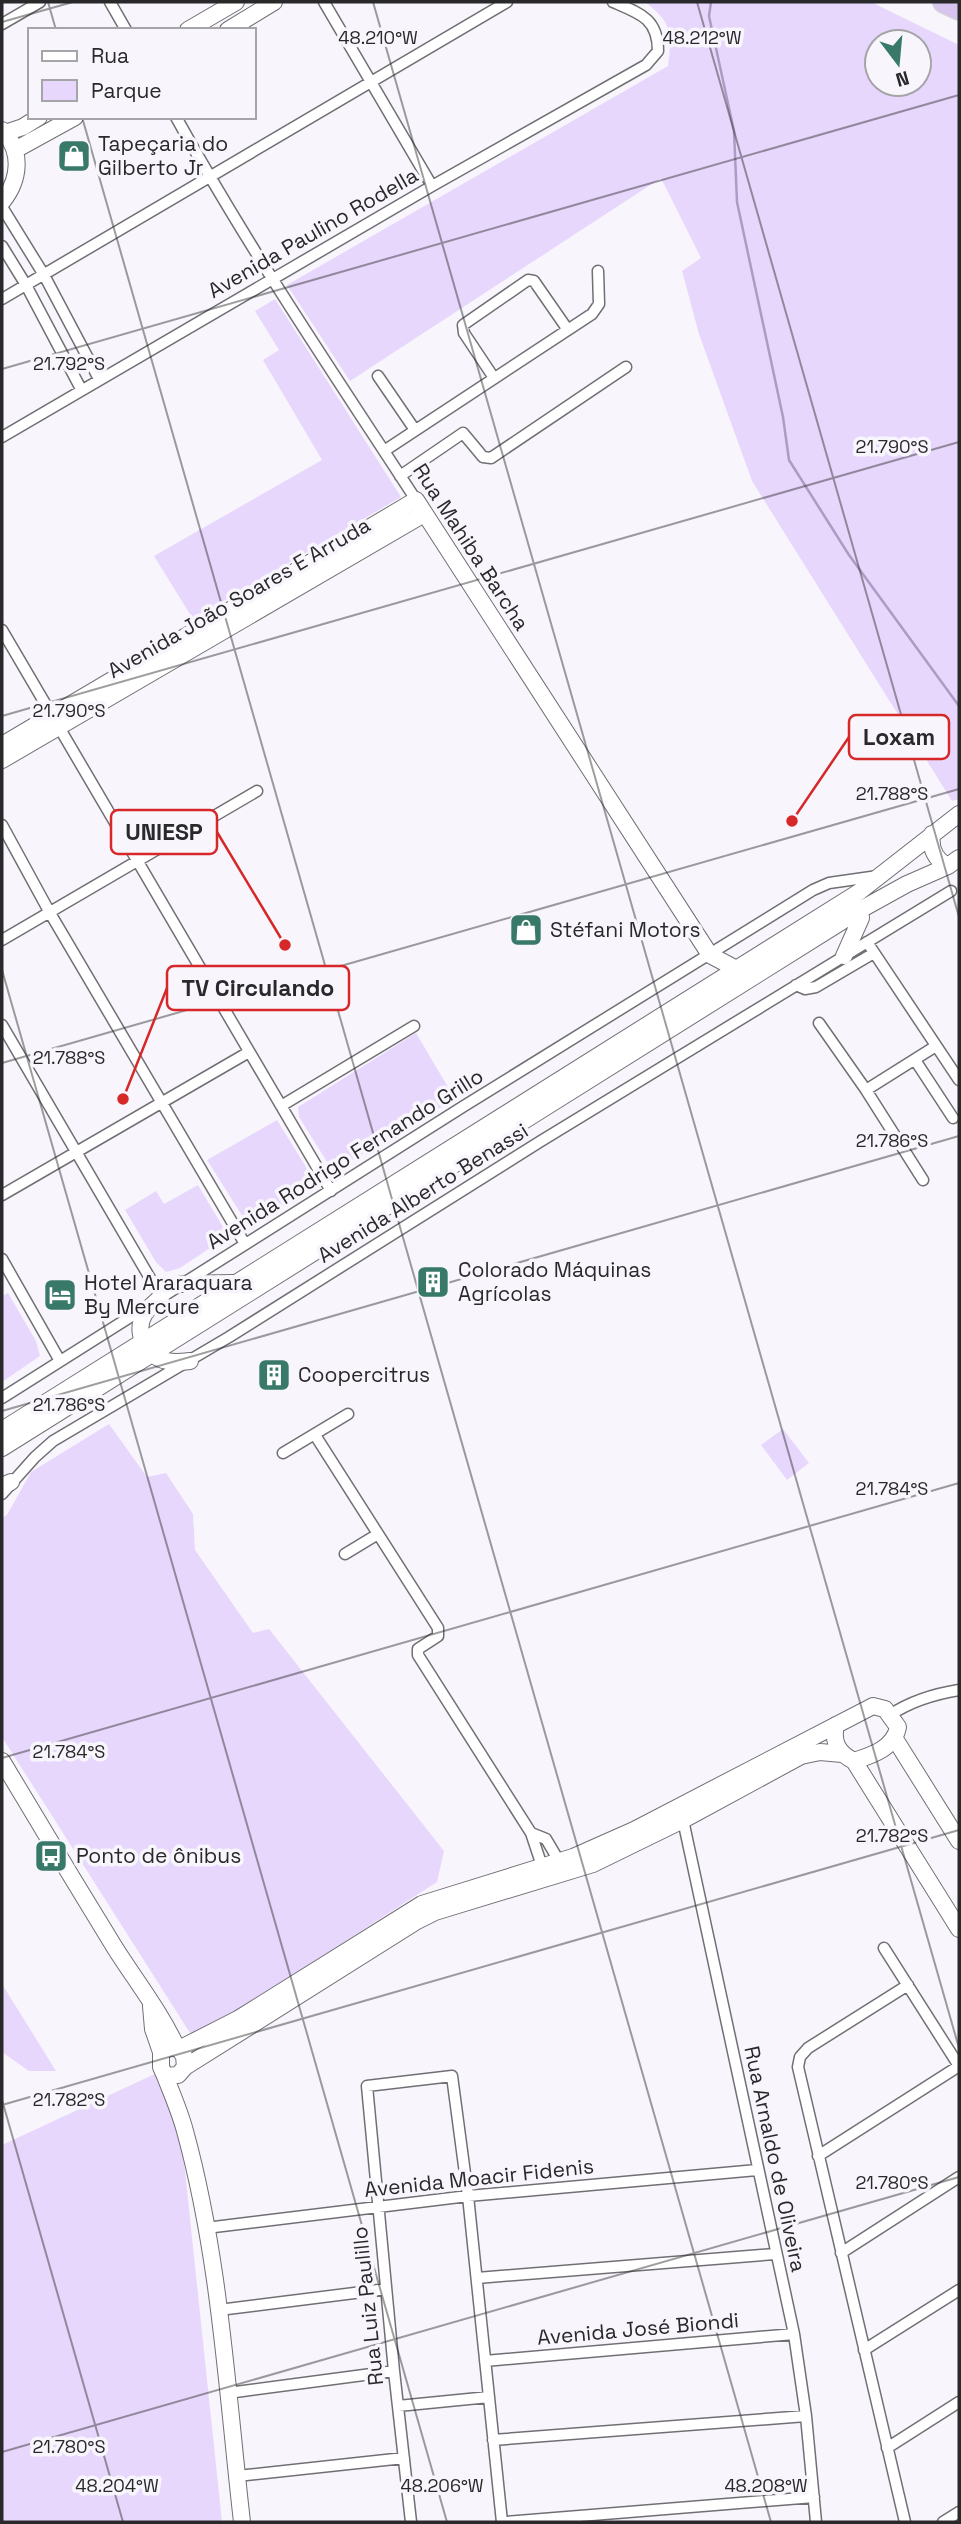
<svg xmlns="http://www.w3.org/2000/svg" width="961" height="2524" font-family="'Space Grotesk',sans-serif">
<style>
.green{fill:#e7d7fc;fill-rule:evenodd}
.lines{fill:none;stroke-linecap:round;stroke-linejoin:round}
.stream{stroke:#ad9bc5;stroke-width:2.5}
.street-casing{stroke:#716f74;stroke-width:13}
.secondary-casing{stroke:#716f74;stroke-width:18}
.highway-casing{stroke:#d4d4d4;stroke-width:24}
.street{stroke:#fff;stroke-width:10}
.secondary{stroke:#fff;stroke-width:16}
.highway{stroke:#d7c5f0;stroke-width:21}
.ticks{fill:none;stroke:#29282a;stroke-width:2;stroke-opacity:0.45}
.labels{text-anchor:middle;stroke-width:7;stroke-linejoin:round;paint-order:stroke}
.poi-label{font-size:21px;fill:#29282a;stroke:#f8f6fc;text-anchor:start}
.street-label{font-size:21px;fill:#29282a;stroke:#f8f6fc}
.ticks-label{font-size:18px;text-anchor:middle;fill:#29282a;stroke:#f8f6fc;stroke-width:7;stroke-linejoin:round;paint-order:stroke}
.leader{fill:none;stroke:#d62828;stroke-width:2.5}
.callout-dot{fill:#d62828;stroke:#f8f6fc;stroke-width:2.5}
.callout{fill:#f8f6fc;stroke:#d62828;stroke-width:2.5}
.callout-label{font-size:23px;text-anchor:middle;font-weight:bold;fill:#29282a}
</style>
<rect width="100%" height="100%" fill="#f8f6fc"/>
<!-- green -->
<path class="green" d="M 645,2 L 871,2 L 959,45 L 959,799 L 952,801 L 752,481 L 699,334 L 682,271 L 701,258 L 661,178 L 350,381 L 287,285 L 668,66 C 672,32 673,24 645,2 ZM 919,42 L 919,84 L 877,84 L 877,42 Z
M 275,299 L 401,497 L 193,619 L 154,556 L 322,460 L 263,360 L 279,350 L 255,311 Z
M 416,1033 L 455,1099 L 342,1166 L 334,1168 L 329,1165 L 299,1117 L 298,1107 Z
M 277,1120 L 306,1167 L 311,1182 C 306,1196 259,1224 246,1222 L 207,1160 Z
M 198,1185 L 223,1227 L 225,1238 L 180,1268 L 166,1272 L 156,1262 L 125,1210 L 156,1191 L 164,1204 Z
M 8,1293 L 36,1341 L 40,1356 L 2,1382 L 2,1296 Z
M 109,1424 L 147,1477 L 166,1473 L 193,1514 L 195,1550 L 253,1633 L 269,1629 L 444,1851 L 437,1882 L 204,2032 L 190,2033 L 2,1737 L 2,1518 L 7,1515 L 31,1472 Z
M 783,1429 L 809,1463 L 787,1480 L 761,1445 Z
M 2,1984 L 56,2071 L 29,2071 L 2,2052 Z
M 157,2073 L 181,2133 L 222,2522 L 2,2522 L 2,2145 Z"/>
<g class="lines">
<!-- stream -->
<path class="stream" d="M 711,2 L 709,16 L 734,131 L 737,202 L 783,417 L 789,460 L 849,555 L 959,706"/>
<defs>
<path id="street" d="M 110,2 L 126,30
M 324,2 L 432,186
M 2,24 L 40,2
M 176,117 C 249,249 334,374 416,500
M 2,207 L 44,275 L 99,379
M 2,246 L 26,285 L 81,389
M 2,299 L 507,2
M 378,376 L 415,430
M 494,378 L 464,333 L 463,325 L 528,280 L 534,281 L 568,330
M 2,437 L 432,186 L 646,65 L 658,51 C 658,18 639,13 613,2
M 384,451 L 592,314 L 599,304 L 598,271
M 400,476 L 463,433 L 483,457 L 491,458 L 626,367
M 2,630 L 331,1191
M 2,825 L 50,913 L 245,1244
M 2,940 L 257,791
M 867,942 L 959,1080
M 796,985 L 805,989 L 816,987 L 874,953
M 819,1023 L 866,1090 L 923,1180
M 2,1025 L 161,1297
M 915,1060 L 953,1118
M 866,1090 L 936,1046
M 281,1106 L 414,1026
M 2,1195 L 249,1052
M 2,1259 L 60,1361
M 2,1398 L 464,1106 L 813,890 L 829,883 L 878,876
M 315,1435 L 438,1628 L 438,1636 L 418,1649 L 418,1655 L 531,1833 L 542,1866
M 283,1453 L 348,1414
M 2,1494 L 35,1457 L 53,1441 L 229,1337 L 541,1141 L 951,891
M 345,1554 L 378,1534
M 890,1715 C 911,1701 934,1694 959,1690
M 680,1815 L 683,1820 L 794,2334 L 806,2416 L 816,2522
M 531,1833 L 546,1839 L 559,1861
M 818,2156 L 959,2066 L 884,1948
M 206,2228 L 468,2196 L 757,2170
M 841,2253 L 959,2177
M 477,2278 L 775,2254
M 219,2310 L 386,2289
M 864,2350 L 959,2290
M 485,2361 L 794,2334
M 228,2393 L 394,2371
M 398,2406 L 489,2397
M 493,2440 L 806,2416
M 887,2448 L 959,2402
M 237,2476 L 404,2458
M 411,2522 L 394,2371 L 367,2086 L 452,2076 L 468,2196 L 502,2522
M 506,2522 L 814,2497
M 905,2522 L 798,2067 L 800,2057 L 808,2048 L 908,1985
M 943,2522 L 959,2512"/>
<path id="secondary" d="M 188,30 L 236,2
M 228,30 L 274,2
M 2,130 C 23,151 20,180 2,202
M 5,133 L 23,127 L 39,117
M 15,150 L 75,117
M 2,745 L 416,500 L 710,955 L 744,973
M 2,760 L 424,514
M 932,834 C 930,848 935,860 948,866
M 844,956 L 861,918 L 860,910
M 182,1284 L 233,1283
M 161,1297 C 156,1302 149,1307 145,1313 C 133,1332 146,1357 167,1361 C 174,1363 182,1362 190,1361
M 2,1430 L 859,892 L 959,814
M 2,1448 L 860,910 L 907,884 L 948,866 L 959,858
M 2,1486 L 11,1482
M 895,1739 L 959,1841
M 2,1761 C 39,1823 77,1886 115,1948 C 136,1981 161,2013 177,2048
M 854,1761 L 959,1929
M 151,2006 L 153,2029 L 161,2052
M 179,2049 L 238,2019 L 422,1904 L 573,1857 L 634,1830 L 873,1706 L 885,1709 L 898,1727 C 894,1748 873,1755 854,1761 C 838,1753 832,1742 836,1725
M 185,2067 L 184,2056 L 179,2049 L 171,2047 L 161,2052 L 161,2067 L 165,2076 L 178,2075 L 185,2067 L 417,1921 L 435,1912 L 593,1864 L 683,1820 L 801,1756 L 820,1752 L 842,1754
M 165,2076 C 172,2094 180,2112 185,2131 C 220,2258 227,2392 242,2522"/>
<path id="highway" d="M 944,2 L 959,9"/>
</defs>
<!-- street casing -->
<use href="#street" class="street-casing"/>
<!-- secondary casing -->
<use href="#secondary" class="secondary-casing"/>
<!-- highway casing -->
<use href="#highway" class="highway-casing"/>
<!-- street -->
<use href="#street" class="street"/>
<!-- secondary -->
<use href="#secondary" class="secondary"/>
<!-- highway -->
<use href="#highway" class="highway"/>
</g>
<!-- ticks -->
<path class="ticks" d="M 48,2 L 56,30M 373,2 L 959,2048M 697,2 L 959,917M 2,22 L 73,2M 82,117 L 771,2522M 2,369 L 959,95M 2,716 L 959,442M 2,970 L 447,2522M 2,1063 L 959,789M 2,1411 L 959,1136M 2,1758 L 959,1483M 2,2100 L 123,2522M 2,2105 L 959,1830M 2,2452 L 959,2177"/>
<!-- icons -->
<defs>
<symbol id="shop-square" viewBox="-11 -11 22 22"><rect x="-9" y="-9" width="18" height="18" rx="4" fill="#387969" stroke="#f8f6fc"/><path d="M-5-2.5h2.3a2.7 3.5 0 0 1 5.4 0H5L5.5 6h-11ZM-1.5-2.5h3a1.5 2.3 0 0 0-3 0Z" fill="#fff"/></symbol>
<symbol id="building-square" viewBox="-11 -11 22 22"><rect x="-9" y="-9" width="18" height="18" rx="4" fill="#387969" stroke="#f8f6fc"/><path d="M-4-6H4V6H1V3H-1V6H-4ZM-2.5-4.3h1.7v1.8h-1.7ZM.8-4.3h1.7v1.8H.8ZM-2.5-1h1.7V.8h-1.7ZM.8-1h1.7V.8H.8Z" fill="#fff"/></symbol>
<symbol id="hotel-square" viewBox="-11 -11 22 22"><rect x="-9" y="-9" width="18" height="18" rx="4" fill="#387969" stroke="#f8f6fc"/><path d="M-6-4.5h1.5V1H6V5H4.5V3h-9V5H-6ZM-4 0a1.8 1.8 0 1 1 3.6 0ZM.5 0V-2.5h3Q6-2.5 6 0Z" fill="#fff"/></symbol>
<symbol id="bus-square" viewBox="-11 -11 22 22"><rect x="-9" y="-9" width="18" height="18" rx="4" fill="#387969" stroke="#f8f6fc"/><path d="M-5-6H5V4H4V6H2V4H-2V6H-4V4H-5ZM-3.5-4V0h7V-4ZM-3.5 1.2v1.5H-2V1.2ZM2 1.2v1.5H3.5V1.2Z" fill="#fff"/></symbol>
</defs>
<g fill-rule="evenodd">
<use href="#shop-square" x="55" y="137" width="38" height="38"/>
<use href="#shop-square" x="507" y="911" width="38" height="38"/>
<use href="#building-square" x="414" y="1263" width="38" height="38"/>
<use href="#hotel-square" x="41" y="1276" width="38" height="38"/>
<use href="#building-square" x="255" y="1356" width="38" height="38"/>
<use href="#bus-square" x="32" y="1837" width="38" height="38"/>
</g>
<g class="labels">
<!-- poi labels -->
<g class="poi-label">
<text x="98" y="151">Tapeçaria do<tspan x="98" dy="24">Gilberto Jr</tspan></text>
<text x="550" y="937">Stéfani Motors</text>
<text x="458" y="1277">Colorado Máquinas<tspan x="458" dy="24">Agrícolas</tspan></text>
<text x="84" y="1290">Hotel Araraquara<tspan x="84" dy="24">By Mercure</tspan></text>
<text x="298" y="1382">Coopercitrus</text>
<text x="76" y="1863">Ponto de ônibus</text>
</g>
<!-- street labels -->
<g class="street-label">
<text transform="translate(313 233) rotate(-30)" y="7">Avenida Paulino Rodella</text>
<text transform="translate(471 547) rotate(57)" y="7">Rua Mahiba Barcha</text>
<text transform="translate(239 598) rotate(-30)" y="7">Avenida João Soares E Arruda</text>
<text transform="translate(345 1159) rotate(-32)" y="7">Avenida Rodrigo Fernando Grillo</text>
<text transform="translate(423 1193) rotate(-32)" y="7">Avenida Alberto Benassi</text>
<text transform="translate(775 2159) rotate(78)" y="7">Rua Arnaldo de Oliveira</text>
<text transform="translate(479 2178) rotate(-6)" y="7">Avenida Moacir Fidenis</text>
<text transform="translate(368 2306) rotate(-96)" y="7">Rua Luiz Paulillo</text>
<text transform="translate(638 2329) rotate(-5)" y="7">Avenida José Biondi</text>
</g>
</g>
<g class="ticks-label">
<text x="378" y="44">48.210°W</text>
<text x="702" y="44">48.212°W</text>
<text x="69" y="370">21.792°S</text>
<text x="892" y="453">21.790°S</text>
<text x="69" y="717">21.790°S</text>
<text x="892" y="800">21.788°S</text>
<text x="69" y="1064">21.788°S</text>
<text x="892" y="1147">21.786°S</text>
<text x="69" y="1411">21.786°S</text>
<text x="892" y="1495">21.784°S</text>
<text x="69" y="1758">21.784°S</text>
<text x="892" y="1842">21.782°S</text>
<text x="69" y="2106">21.782°S</text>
<text x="892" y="2189">21.780°S</text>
<text x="69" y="2453">21.780°S</text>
<text x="117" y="2492">48.204°W</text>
<text x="442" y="2492">48.206°W</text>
<text x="766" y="2492">48.208°W</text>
</g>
<!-- callouts -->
<path class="leader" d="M792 821L849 737M285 945L217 832M123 1099L167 988"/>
<g class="callout-dot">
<circle cx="792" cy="821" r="7"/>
<circle cx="285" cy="945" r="7"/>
<circle cx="123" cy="1099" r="7"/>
</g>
<g class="callout">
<rect x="849" y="715" width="100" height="44" rx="7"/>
<rect x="111" y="810" width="106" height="44" rx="7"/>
<rect x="167" y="966" width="182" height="44" rx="7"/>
</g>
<g class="callout-label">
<text x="899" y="745">Loxam</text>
<text x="164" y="840">UNIESP</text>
<text x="258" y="996">TV Circulando</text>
</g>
<!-- border -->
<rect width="961" height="2524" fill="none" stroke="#29282a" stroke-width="7"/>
<!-- legend -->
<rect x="28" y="28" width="228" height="91" fill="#f8f6fc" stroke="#a5a4a8" stroke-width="2"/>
<rect x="42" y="51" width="35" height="10" fill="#ffffff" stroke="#a5a4a8" stroke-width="2"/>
<text x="91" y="63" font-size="21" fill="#29282a">Rua</text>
<rect x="42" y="80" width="35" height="21" fill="#e7d7fc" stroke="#a5a4a8" stroke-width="2"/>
<text x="91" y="98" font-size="21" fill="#29282a">Parque</text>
<!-- north arrow -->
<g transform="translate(898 63) rotate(164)"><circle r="33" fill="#f8f6fc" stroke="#a5a4a8" stroke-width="2"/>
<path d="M0-5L12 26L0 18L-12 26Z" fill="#387969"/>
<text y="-10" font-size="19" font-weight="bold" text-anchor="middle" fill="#29282a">N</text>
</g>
</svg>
